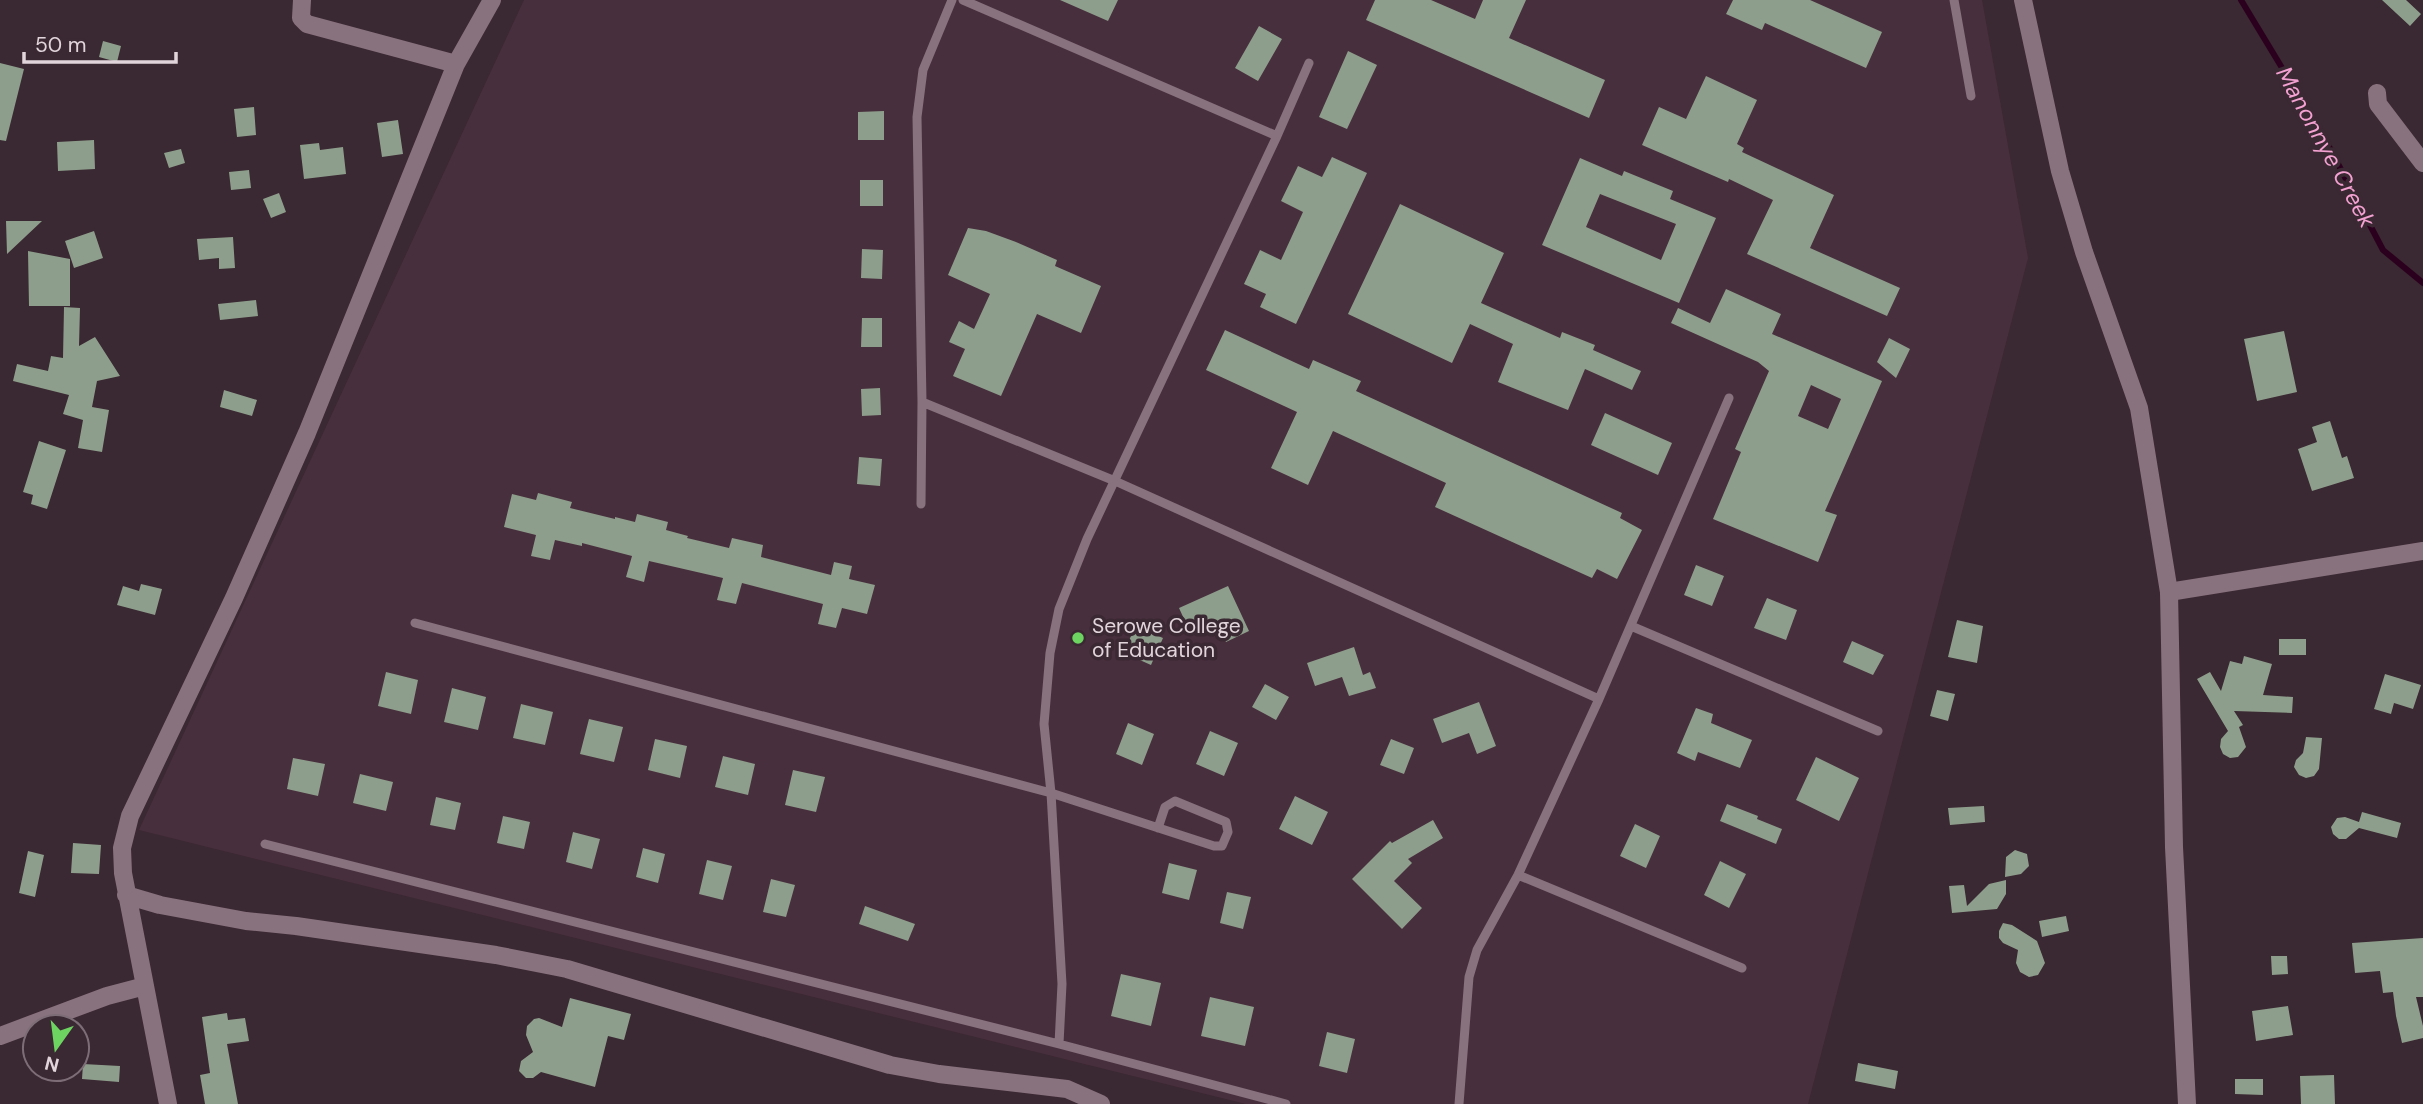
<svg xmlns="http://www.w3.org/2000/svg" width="2423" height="1104" font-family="'DM Sans',sans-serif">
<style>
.built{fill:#482f3d}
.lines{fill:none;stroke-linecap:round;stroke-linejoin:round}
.stream{stroke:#2b001e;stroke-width:6}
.building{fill:#8e9e8c;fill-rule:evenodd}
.service{stroke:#88727e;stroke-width:9}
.minor{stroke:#88727e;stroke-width:18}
.tertiary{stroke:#88727e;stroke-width:18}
.poi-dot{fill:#6dd361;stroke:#3a2832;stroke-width:2.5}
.labels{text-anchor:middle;stroke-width:7;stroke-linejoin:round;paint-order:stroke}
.poi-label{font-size:21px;fill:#e1d5db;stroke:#3a2832;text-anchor:start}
.water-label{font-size:23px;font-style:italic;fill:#f3a1d1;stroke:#3a2832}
</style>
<rect width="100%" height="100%" fill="#3a2832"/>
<!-- built -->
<path class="built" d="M 524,0 L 1982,0 L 2028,258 L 1808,1104 L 1246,1104 L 139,830 Z"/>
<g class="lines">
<!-- stream -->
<path class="stream" d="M 2241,0 L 2325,139 L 2383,250 L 2423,283"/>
</g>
<!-- building -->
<path class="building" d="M 1060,0 L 1118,0 L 1108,21 Z
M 1375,0 L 1431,0 L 1475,19 L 1483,0 L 1526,0 L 1509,38 L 1605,80 L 1589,118 L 1366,20 Z
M 1733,0 L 1810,0 L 1882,32 L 1866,68 L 1765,23 L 1762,30 L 1726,14 Z
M 2382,0 L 2406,0 L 2421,14 L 2410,26 Z
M 1259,26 L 1282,39 L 1258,81 L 1235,68 Z
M 103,41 L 121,46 L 117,62 L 99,57 Z
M 1348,51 L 1377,65 L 1347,129 L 1319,117 Z
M 0,63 L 24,69 L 6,141 L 0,140 Z
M 1706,76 L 1757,100 L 1737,144 L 1744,148 L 1742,152 L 1834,195 L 1810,248 L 1900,288 L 1887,316 L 1747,254 L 1773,200 L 1729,179 L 1728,182 L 1642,145 L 1659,107 L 1686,119 Z
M 254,107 L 256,135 L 237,137 L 234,109 Z
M 884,111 L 884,140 L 858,140 L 858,112 Z
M 398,120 L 403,154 L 382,157 L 377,123 Z
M 94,140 L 95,169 L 58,171 L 57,142 Z
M 319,143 L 320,150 L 343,147 L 346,174 L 304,179 L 300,145 Z
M 181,149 L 185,163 L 169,168 L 164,153 Z
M 1332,157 L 1367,173 L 1296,324 L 1260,307 L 1266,294 L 1244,284 L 1260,250 L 1281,260 L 1303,212 L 1281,201 L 1298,166 L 1322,177 Z
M 1580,158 L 1622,176 L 1624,171 L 1673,191 L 1670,199 L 1716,218 L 1679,303 L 1542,245 ZM 1600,194 L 1676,224 L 1661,260 L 1586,227 Z
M 249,170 L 251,188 L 231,190 L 229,172 Z
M 860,180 L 883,180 L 883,206 L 860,206 Z
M 279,193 L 286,212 L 271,218 L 263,199 Z
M 1400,204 L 1504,253 L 1481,303 L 1560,338 L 1562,332 L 1595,345 L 1593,350 L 1641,371 L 1632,390 L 1585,369 L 1568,410 L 1498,382 L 1513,344 L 1470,324 L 1452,363 L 1348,314 Z
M 6,221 L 42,221 L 7,254 Z
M 968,228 L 986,231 L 1016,242 L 1057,260 L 1055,266 L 1101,286 L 1081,333 L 1037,314 L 1001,396 L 953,376 L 965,349 L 949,342 L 959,321 L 974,329 L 990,294 L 948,275 Z
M 94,231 L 103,258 L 74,268 L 65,241 Z
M 233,237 L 235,268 L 219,269 L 219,258 L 199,260 L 197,239 Z
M 862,249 L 883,250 L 882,279 L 861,278 Z
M 28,251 L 70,259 L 70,306 L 29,306 Z
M 1726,289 L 1781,314 L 1772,334 L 1882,381 L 1825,511 L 1837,515 L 1818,562 L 1713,519 L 1741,452 L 1735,449 L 1769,371 L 1758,362 L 1671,323 L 1678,308 L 1710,323 ZM 1811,385 L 1841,399 L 1828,429 L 1798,416 Z
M 256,300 L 258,316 L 220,320 L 218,304 Z
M 64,307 L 80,308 L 79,346 L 95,337 L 120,376 L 97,381 L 92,407 L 109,410 L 102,452 L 78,448 L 83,420 L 63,414 L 69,395 L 13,381 L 17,364 L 48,371 L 51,356 L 63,358 Z
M 862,318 L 882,318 L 882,347 L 861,347 Z
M 1225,330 L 1309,369 L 1313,360 L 1361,381 L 1356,391 L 1622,513 L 1620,518 L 1642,530 L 1617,579 L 1597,569 L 1592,578 L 1435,507 L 1446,483 L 1333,431 L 1308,485 L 1271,468 L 1297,412 L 1206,370 Z
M 2284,331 L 2297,392 L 2257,401 L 2244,339 Z
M 1889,338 L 1910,349 L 1896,378 L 1877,362 Z
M 880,388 L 881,415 L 862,416 L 861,389 Z
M 224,390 L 257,400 L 252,416 L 220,407 Z
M 1605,413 L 1672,443 L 1658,475 L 1591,445 Z
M 2330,421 L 2342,458 L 2347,456 L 2354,478 L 2312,491 L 2298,449 L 2317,442 L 2312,427 Z
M 39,441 L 66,450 L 47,509 L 31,504 L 33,495 L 23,492 Z
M 859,457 L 882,459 L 880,486 L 857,484 Z
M 538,493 L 572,502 L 570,508 L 615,519 L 615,517 L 635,522 L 637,514 L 668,522 L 666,530 L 688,536 L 687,538 L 729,548 L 732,538 L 763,545 L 761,557 L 831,575 L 834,562 L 852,566 L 849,579 L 875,585 L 867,614 L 842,608 L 836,628 L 818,624 L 823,604 L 742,583 L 736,604 L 717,600 L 723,578 L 649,561 L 644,582 L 626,577 L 632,556 L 582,543 L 582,546 L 555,540 L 550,560 L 531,556 L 536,535 L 504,527 L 512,494 L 536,500 Z
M 1696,565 L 1724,576 L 1712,606 L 1684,595 Z
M 141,584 L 162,589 L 155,615 L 117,605 L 123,586 L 139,591 Z
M 1228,586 L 1249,631 L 1226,642 L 1215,620 L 1190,632 L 1179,608 Z
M 1767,598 L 1797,610 L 1786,640 L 1754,628 Z
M 1957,620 L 1983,626 L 1977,663 L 1948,657 Z
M 1135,626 L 1163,638 L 1151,665 L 1124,653 Z
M 2279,639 L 2306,639 L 2306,655 L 2279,655 Z
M 1852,641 L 1884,655 L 1873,675 L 1843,662 Z
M 1354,647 L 1363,675 L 1370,672 L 1376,688 L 1349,696 L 1342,677 L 1315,686 L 1307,663 Z
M 2244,656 L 2272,664 L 2263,695 L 2293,697 L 2292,713 L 2234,711 L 2243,725 L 2239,727 L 2246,747 L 2238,757 L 2230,758 L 2223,754 L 2220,747 L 2221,739 L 2228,731 L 2197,679 L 2210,672 L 2221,691 L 2230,661 L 2242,664 Z
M 386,672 L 418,680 L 411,714 L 378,706 Z
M 2385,674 L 2421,685 L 2413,709 L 2394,703 L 2391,714 L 2374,709 Z
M 1265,684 L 1289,697 L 1276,720 L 1252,707 Z
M 452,688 L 486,697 L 478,730 L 444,722 Z
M 1937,690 L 1955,694 L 1948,721 L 1930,716 Z
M 1479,702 L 1496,746 L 1477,754 L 1469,733 L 1442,743 L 1433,719 Z
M 521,704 L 553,712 L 545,745 L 513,738 Z
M 1696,708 L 1713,714 L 1711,723 L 1752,740 L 1740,768 L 1698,752 L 1695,761 L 1677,753 Z
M 589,719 L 623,727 L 614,762 L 580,754 Z
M 1128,723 L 1154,734 L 1142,765 L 1116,754 Z
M 1210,731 L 1238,743 L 1224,776 L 1196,764 Z
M 2306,737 L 2322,738 L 2319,769 L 2314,776 L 2306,778 L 2299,775 L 2294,767 L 2296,760 L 2303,753 Z
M 655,739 L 687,746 L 680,778 L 648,770 Z
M 1391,739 L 1414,748 L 1404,774 L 1380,765 Z
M 723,756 L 755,764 L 748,795 L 715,787 Z
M 1816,757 L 1859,778 L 1839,821 L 1796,800 Z
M 293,758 L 325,764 L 318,796 L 287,789 Z
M 793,770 L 825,777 L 816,812 L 785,805 Z
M 360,774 L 393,782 L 386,811 L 353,803 Z
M 1295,796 L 1328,812 L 1312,845 L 1279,829 Z
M 436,797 L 461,803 L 455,830 L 430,825 Z
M 1727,804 L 1758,816 L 1757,819 L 1782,829 L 1776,844 L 1720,821 Z
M 1984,806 L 1985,822 L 1950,825 L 1948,808 Z
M 2362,812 L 2401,823 L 2397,838 L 2359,828 L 2346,839 L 2339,839 L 2333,834 L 2331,827 L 2337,818 L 2345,817 L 2359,822 Z
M 503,816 L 530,822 L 524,849 L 497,843 Z
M 1433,820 L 1443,838 L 1408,859 L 1412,863 L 1394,881 L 1422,908 L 1402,929 L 1352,879 L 1390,841 L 1392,843 Z
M 1635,824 L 1660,836 L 1646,868 L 1620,856 Z
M 573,832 L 600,839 L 592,869 L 566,862 Z
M 73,843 L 101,845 L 99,874 L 71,873 Z
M 643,848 L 665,854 L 658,883 L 636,877 Z
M 2015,850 L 2027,854 L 2029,866 L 2021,874 L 2005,877 L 2006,857 Z
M 28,851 L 44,855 L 35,897 L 19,893 Z
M 707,860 L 732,866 L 723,900 L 699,894 Z
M 1720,861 L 1746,874 L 1729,908 L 1704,895 Z
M 1169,863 L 1197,870 L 1189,900 L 1162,893 Z
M 771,879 L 795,885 L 786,917 L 763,912 Z
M 2006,880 L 2006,894 L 1997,909 L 1952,913 L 1949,886 L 1964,885 L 1967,906 L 1989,884 Z
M 1227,892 L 1251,897 L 1243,929 L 1220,923 Z
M 865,906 L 915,924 L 908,941 L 859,924 Z
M 2066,916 L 2069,931 L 2042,937 L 2039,921 Z
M 2003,923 L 2012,925 L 2037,941 L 2045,963 L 2038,975 L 2029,977 L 2020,972 L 2016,963 L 2018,950 L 2003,943 L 1999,938 L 1999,931 Z
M 2423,938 L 2423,997 L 2416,997 L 2423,1026 L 2423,1038 L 2402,1043 L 2396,1016 L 2393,992 L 2383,993 L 2380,971 L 2355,973 L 2352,943 Z
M 2271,956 L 2287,956 L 2288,974 L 2272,975 Z
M 1121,974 L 1161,983 L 1151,1026 L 1111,1016 Z
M 1210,997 L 1254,1007 L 1245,1046 L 1201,1036 Z
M 570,998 L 631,1014 L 624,1040 L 608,1036 L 595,1087 L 541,1072 L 533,1078 L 526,1078 L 519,1071 L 521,1061 L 533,1052 L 526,1035 L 527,1026 L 534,1019 L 539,1018 L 562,1027 Z
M 2288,1006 L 2293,1035 L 2256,1041 L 2252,1011 Z
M 227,1013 L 228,1020 L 245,1018 L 249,1041 L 227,1044 L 238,1104 L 205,1104 L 200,1075 L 210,1073 L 202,1017 Z
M 1327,1032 L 1355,1039 L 1347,1073 L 1319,1066 Z
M 1858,1063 L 1898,1071 L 1895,1089 L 1855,1081 Z
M 83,1064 L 120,1066 L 119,1082 L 82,1079 Z
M 2334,1075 L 2335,1104 L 2301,1104 L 2300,1076 Z
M 2235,1079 L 2263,1079 L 2263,1095 L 2235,1094 Z"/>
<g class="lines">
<!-- service -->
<path class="service" d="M 952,0 L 923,70 L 917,117 L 922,402 L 1115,481 L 1599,699
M 963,0 L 1277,136
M 1954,0 L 1971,96
M 921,504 L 922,402
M 415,623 L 1051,793 L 1214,846 L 1222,846 L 1228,832 L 1226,822 L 1175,801 L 1165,807 L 1158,828
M 1631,626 L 1878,731
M 265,844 L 1059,1044 L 1286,1104
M 1518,875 L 1742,968
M 1059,1044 L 1062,984 L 1051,793 L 1044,724 L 1050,653 L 1059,609 L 1087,539 L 1277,136 L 1309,63
M 1459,1104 L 1469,977 L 1477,950 L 1518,875 L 1599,699 L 1729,398"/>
<!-- minor -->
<path class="minor" d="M 302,0 L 301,18 L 307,24 L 456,64
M 2377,93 L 2378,104 L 2423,163
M 2169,592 L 2423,551
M 126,895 L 160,905 L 246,921 L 296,926 L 496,955 L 567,969 L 890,1065 L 939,1074 L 1067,1089 L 1101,1104
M 0,1036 L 107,996 L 145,986
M 168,1104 L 123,873 L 122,848 L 130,816 L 234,598 L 307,433 L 456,64 L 492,0"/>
<!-- tertiary -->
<path class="tertiary" d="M 2023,0 L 2060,171 L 2084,252 L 2139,408 L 2169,592 L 2174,847 L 2187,1104"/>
</g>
<!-- markers -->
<circle class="poi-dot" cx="1078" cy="638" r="7"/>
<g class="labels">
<!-- poi labels -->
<g class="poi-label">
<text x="1092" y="633">Serowe College<tspan x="1092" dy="24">of Education</tspan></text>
</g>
<!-- water labels -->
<g class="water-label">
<text transform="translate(2326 147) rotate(61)" y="8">Manonnye Creek</text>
</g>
</g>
<!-- north arrow -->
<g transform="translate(56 1048) rotate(194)"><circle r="33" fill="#3a2832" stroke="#7d6d76" stroke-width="2"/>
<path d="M0-5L12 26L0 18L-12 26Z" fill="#6dd361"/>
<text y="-10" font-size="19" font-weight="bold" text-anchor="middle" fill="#e1d5db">N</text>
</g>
<!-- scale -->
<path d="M24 52v10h152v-10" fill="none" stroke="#e1d5db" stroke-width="3.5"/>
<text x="35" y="52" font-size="21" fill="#e1d5db" stroke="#3a2832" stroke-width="5" paint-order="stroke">50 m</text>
</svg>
